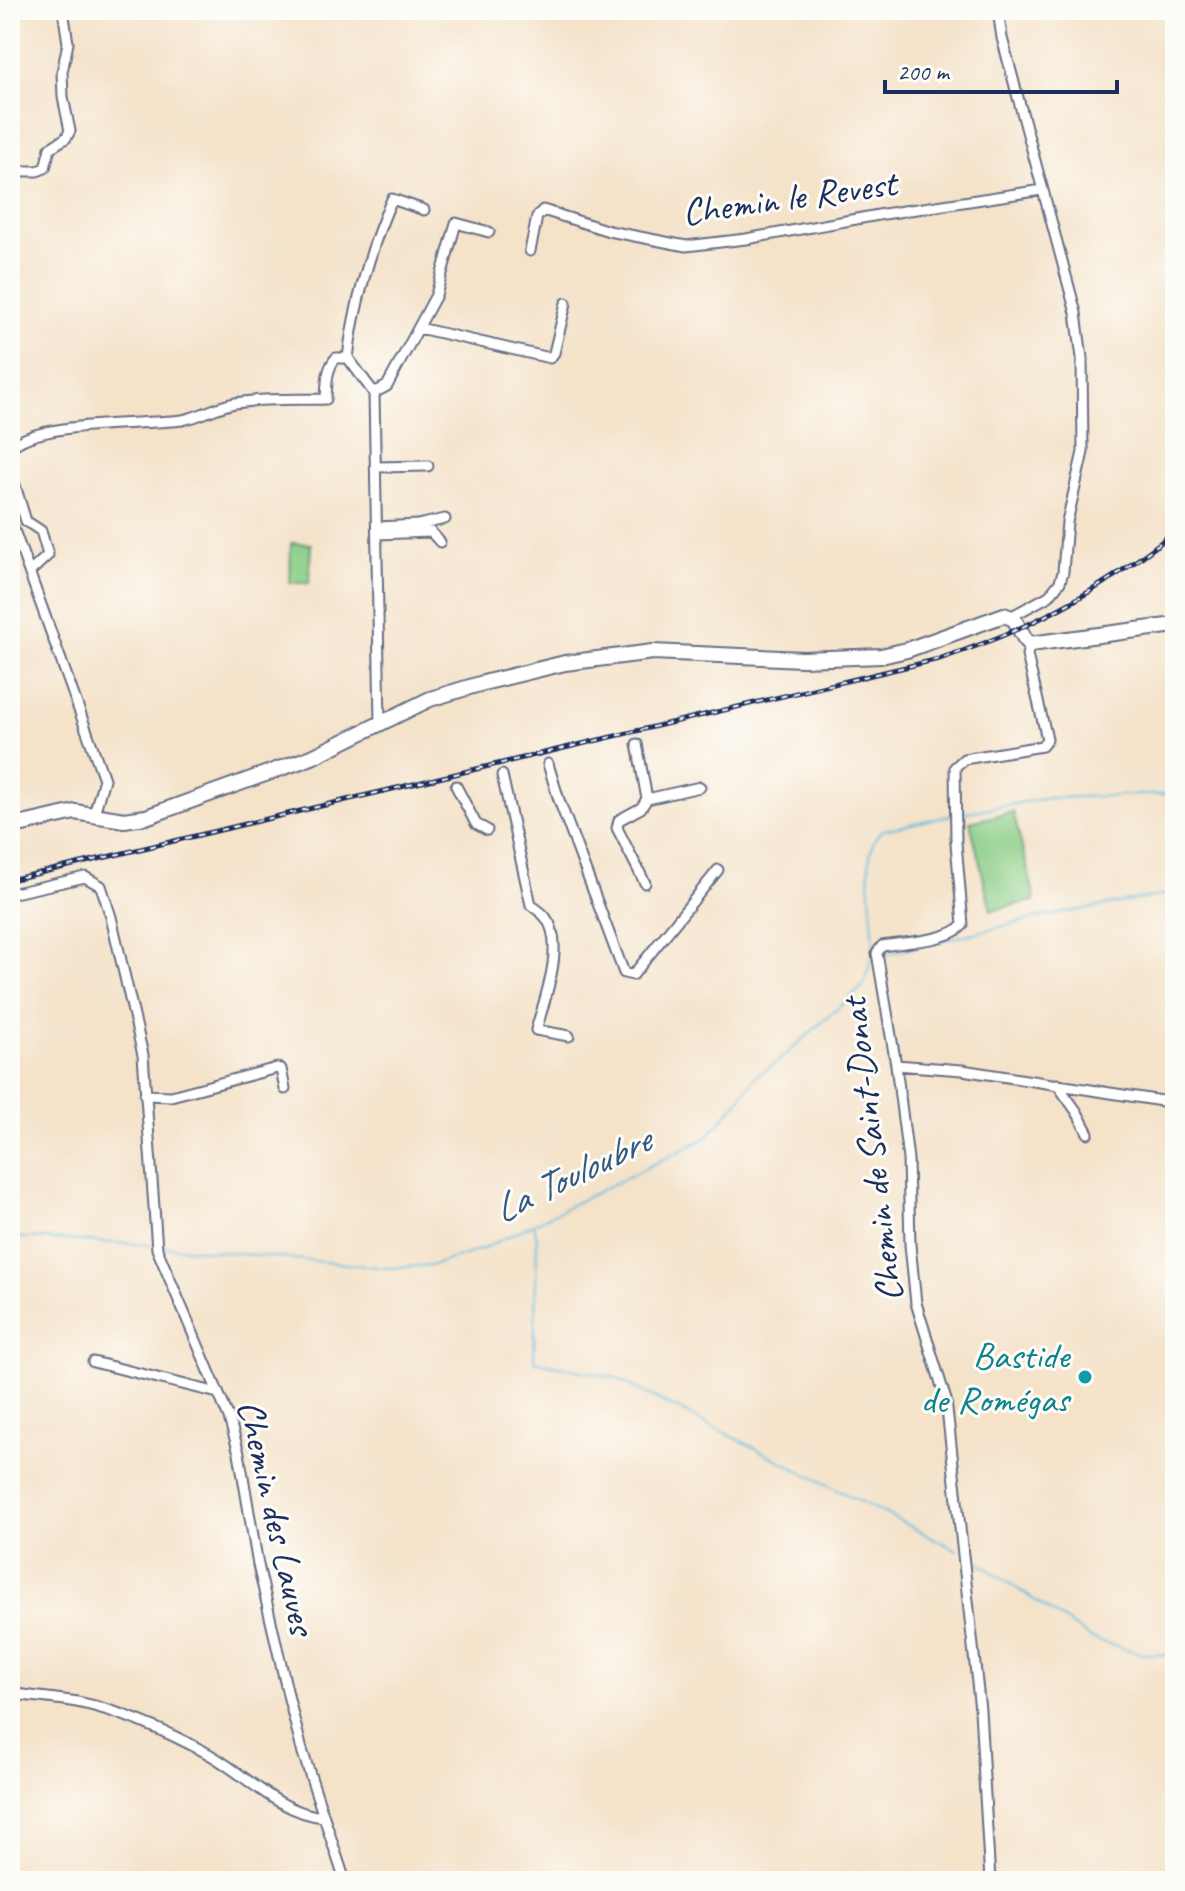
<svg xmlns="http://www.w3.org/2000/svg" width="1185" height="1891" font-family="Caveat,sans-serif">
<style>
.green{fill:#8ccf88;stroke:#547f73;stroke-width:2}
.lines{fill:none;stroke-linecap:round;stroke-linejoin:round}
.stream{stroke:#60bbde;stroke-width:2}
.street-casing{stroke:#676e83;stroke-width:13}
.secondary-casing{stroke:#676e83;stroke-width:18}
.street{stroke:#fff;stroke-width:9}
.secondary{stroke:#fff;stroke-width:14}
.rail-casing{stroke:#1b2f5e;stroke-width:5}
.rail{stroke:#fdfcf7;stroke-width:2;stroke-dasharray:6;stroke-linecap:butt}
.culture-dot{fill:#0f9aa8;stroke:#fdfcf7;stroke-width:3}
.labels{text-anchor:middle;stroke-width:6;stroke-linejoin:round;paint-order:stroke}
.street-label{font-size:38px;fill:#1b2f5e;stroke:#fdfcf7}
.culture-label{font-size:38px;fill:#0d838f;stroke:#fdfcf7;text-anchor:end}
.water-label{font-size:40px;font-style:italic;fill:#305984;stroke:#fdfcf7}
</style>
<rect width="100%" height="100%" fill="#fdfcf7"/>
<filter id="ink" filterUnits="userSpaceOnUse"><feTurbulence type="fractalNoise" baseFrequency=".0125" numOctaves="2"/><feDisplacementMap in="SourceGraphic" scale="16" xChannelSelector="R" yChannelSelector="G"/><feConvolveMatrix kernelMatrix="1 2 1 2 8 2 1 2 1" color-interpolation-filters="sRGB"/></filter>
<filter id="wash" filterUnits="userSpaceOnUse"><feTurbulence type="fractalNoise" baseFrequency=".006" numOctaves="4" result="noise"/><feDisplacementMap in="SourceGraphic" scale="32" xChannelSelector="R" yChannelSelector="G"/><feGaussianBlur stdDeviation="1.8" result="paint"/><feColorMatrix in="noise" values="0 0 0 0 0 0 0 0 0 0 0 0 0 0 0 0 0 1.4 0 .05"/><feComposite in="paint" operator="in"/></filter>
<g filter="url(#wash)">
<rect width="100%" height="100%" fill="#f4e2c9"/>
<!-- green -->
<path class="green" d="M 291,543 L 311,544 L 309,583 L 290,583 Z
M 1013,812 L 1035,898 L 1034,901 L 991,910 L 970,822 Z"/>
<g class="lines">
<!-- stream -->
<path class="stream" d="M 961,813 L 1049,798 L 1175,794
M 874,948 C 875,922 857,841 884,830 L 951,815
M 883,955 L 1041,917 L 1175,893
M 534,1225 L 537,1239 L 534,1361 L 616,1378 L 957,1550
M 10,1237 L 153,1245
M 159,1246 L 388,1268 L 433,1265 L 483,1249 L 706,1138 L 736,1104 L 756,1076 L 776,1063 L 863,986 L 873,955
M 968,1555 L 1090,1638 L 1142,1654 L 1175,1655"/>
</g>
</g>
<g filter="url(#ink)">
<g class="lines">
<defs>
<path id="street" d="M 998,10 L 1002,38 L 1076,313 L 1082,358 L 1083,452 L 1067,522 L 1063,572 L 1060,582 L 1049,596 L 1012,616
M 10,171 L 37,171 L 45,168 L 50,148 L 66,138 L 70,131 L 63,97 L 62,72 L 68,43 L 63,10
M 530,251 L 537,217 L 543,210 L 609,231 L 686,246 L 746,239 L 884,214 L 1042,190
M 419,328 L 550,358 L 554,353 L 566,303
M 374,393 L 348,358 C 353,310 372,243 392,199 L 424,210
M 10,449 C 32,421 145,425 182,420 C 200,417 217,406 235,403 C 264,398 297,400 326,399 C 327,384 326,369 336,358 L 348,358
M 376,467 L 428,466
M 10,469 L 26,521 L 41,531 L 48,555 L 30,572
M 10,519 L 104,779 L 94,814
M 377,527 L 418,525 L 445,519
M 377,534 L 431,532 L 440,542
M 380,724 L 374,393 L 387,386 L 436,295 L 456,223 L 489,232
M 637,744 L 647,799 L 700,787
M 548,764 L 559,800 L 624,973 L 633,975 L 718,870
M 502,775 L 531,905 C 536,909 543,913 546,918 C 566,944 544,1001 536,1030 L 569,1036
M 456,786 L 476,824 L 487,830
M 645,883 L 617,828 L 619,820 L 641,808 L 647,799
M 10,894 L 85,877 L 101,886 L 111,917 L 143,1055 L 157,1249 L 229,1418 L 239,1453 L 258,1565 L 289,1699 L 302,1750 L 345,1881
M 896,1065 L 962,1070 L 1175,1103
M 1057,1084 L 1077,1112 L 1088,1133
M 145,1095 L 171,1096 L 277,1068 L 281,1069 L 285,1089
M 93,1362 L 218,1393
M 10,1693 C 32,1697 55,1698 77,1702 C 122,1711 166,1731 207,1753 C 246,1774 277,1812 323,1817
M 990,1881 L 980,1710 L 946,1400 L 916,1303 L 910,1245 L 908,1159 L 896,1065 L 877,953 L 882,946 C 904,942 949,941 963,925 L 956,843 L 955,767 L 964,759 L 1042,746 L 1047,739 L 1027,655 L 1030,644"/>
<path id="secondary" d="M 10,827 L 75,812 L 124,820 L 146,817 L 312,757 L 430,699 L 483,683 L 565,663 L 653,652 L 803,659 L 881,656 L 907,650 L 1004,615 L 1014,619 L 1025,639 L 1030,644 L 1175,625"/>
</defs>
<!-- street casing -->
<use href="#street" class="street-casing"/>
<!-- secondary casing -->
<use href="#secondary" class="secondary-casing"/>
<!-- street -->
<use href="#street" class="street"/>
<!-- secondary -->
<use href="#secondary" class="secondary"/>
<defs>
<path id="rail" d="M 10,880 L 939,659 C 1025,632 1105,589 1175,531"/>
</defs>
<!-- rail casing -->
<use href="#rail" class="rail-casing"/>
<!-- rail -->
<use href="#rail" class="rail"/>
</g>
</g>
<!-- markers -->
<circle class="culture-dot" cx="1085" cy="1377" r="8"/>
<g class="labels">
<!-- street labels -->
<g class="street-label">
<text transform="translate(789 197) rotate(-8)" y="13">Chemin le Revest</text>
<text transform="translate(871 1150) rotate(-97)" y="13">Chemin de Saint-Donat</text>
<text transform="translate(277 1517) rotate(77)" y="13">Chemin des Lauves</text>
</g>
<!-- culture labels -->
<g class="culture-label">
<text x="1069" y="1368">Bastide<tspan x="1069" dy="44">de Romégas</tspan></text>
</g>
<!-- water labels -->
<g class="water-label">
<text transform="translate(571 1174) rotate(-26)" y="14">La Touloubre</text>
</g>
</g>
<!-- margin -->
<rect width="1185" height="1891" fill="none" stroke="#fdfcf7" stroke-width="40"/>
<!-- scale -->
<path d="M885 80v12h232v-12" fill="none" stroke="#1b2f5e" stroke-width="4"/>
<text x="897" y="80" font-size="24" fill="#1b2f5e" stroke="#fdfcf7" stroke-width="6" paint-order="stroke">200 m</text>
</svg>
